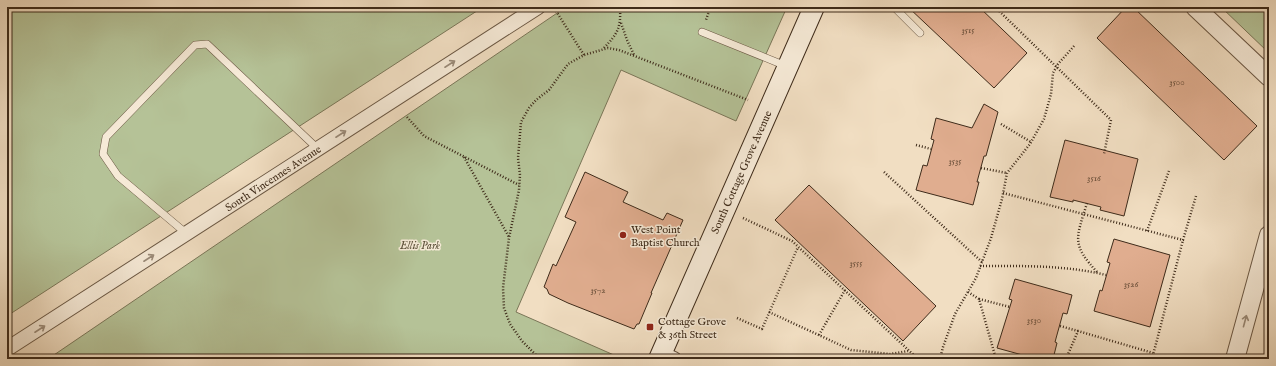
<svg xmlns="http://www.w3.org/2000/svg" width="1276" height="366" font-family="'IM FELL English',serif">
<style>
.green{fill:#b5c297;stroke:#7a7658}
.building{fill:#e0ad8f;stroke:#3e2b1a}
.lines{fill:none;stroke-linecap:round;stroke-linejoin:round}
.service-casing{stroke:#6b5844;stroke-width:8}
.minor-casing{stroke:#6b5844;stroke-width:16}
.tertiary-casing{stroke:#6b5844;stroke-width:20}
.secondary-casing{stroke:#3e2b1a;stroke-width:22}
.path{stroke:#3e2b1a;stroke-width:2.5;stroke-dasharray:1 2;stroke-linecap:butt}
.service{stroke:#f6ead7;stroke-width:7}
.minor{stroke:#f6ead7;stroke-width:14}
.tertiary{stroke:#f6ead7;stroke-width:18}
.secondary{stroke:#f6ead7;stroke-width:20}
.oneway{stroke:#9a8a78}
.poi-dot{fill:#8f2418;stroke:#f6ead7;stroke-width:1.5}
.labels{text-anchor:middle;stroke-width:3;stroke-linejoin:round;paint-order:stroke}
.number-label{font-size:9px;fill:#664c37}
.street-label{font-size:11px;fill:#3e2b1a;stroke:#f6ead7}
.poi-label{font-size:11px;fill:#3e2b1a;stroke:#f6ead7;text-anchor:start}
.park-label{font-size:11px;font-style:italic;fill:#5c5139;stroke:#f6ead7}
</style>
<rect width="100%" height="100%" fill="#f1dec2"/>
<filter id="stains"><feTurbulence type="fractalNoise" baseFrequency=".005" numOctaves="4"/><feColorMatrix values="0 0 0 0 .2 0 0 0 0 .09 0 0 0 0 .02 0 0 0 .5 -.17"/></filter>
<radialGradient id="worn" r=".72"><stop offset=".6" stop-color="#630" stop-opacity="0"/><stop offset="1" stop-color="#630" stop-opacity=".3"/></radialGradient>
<!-- green -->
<path class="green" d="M 7,7 L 483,7 L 7,316 Z
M 566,7 L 787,7 L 736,121 L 621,70 L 516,312 L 623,359 L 48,359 Z
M 1221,7 L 1269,7 L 1269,53 Z"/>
<!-- building -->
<path class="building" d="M 908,7 L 979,7 L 1027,53 L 994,88 Z
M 1126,7 L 1133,7 L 1257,126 L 1224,160 L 1097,38 Z
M 984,104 L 998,112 L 986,156 L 984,156 L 977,182 L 979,182 L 973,205 L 916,190 L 923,165 L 927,166 L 934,140 L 931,139 L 936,118 L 972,128 Z
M 1065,140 L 1138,159 L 1124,216 L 1100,210 L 1101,207 L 1073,200 L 1073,202 L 1050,197 Z
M 585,172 L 628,192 L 623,202 L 663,220 L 667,213 L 683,220 L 651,293 L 652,293 L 639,324 L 637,324 L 634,329 L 568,303 L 549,294 L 547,289 L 544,287 L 553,264 L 556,266 L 576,222 L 565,217 Z
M 809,185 L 936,306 L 903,341 L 775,220 Z
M 1114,239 L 1170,255 L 1150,327 L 1094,311 L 1100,290 L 1102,291 L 1110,263 L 1107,262 Z
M 1015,279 L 1072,295 L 1067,314 L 1063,313 L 1055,342 L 1057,343 L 1053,359 L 1037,359 L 997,348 L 1012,300 L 1009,299 Z"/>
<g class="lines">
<defs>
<path id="service" d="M 894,7 L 920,33
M 702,32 L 786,66
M 187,234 L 118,176 L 103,154 L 106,137 L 195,45 L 207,44 L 318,149"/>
<path id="minor" d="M 7,349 L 538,7
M 661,353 L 674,359"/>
<path id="tertiary" d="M 1195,7 L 1269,77
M 1235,359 L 1269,235"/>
<path id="secondary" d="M 659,359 L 814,7"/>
</defs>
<!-- service casing -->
<use href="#service" class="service-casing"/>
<!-- minor casing -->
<use href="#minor" class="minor-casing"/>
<!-- tertiary casing -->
<use href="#tertiary" class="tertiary-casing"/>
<!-- secondary casing -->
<use href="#secondary" class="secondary-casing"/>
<!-- path -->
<path class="path" d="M 700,7 L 709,11 L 706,20
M 995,7 L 1111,120 L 1104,154
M 556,11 L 584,55
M 621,23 L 627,40 L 634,55
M 604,48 C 618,33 621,28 620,7
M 407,117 L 424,136 L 519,185
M 1001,124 L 1031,142
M 916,145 L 931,149
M 464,157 L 509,237
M 981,168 L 1007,173
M 884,172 L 982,262
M 1003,193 L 1183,240 L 1196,196
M 1087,203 C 1076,239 1071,244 1098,273
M 743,218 L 792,241 L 918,359
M 1147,231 L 1169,171
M 980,266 C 1023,266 1065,265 1106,275
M 968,292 L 979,299 L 996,359
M 979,299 L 1010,307
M 769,312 L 851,350 L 890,354 L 908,351
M 737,318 L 762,329 L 798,247
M 1060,326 L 1078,331
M 819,335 L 845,290
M 540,359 L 522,341 L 510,324 L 504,308 L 503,288 L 509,238 L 519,190 L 520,175 L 518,158 L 521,122 L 529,108 L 536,100 L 549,90 L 568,64 L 584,55 L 608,48 L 619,50 L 748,100
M 940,359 L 943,347 L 955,314 L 976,278 L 991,238 L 1002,199 L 1007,173 L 1030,144 L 1044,119 L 1051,94 L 1053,73 L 1058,64 L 1075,45
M 1066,359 L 1078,331 L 1153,353
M 1152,359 L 1183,240"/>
<!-- service -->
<use href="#service" class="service"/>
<!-- minor -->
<use href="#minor" class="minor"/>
<!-- tertiary -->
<use href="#tertiary" class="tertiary"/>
<!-- secondary -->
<use href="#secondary" class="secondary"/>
</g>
<!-- one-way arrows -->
<defs><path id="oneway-shaft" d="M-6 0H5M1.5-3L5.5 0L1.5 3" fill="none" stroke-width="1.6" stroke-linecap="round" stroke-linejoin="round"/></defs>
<g class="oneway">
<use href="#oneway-shaft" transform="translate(450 64) rotate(-33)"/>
<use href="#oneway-shaft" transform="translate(341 134) rotate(-33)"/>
<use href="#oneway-shaft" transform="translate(149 258) rotate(-33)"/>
<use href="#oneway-shaft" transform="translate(1245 321) rotate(-75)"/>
<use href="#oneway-shaft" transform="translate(40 329) rotate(-33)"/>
</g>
<!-- markers -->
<g class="poi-dot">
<circle cx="623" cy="235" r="4"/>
<rect x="646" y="323" width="8" height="8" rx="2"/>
</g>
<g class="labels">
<!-- number labels -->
<g class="number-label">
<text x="968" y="33">3515</text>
<text x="1177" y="85">3500</text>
<text x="955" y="164">3535</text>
<text x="1094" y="181">3516</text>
<text x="856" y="266">3555</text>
<text x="1131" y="287">3526</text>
<text x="598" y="293">3572</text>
<text x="1034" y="323">3530</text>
</g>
<!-- street labels -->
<g class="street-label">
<text transform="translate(741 172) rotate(-66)" y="4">South Cottage Grove Avenue</text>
<text transform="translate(273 178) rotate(-33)" y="4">South Vincennes Avenue</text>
</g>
<!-- poi labels -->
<g class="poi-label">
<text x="631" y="233">West Point<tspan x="631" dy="13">Baptist Church</tspan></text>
<text x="658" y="325">Cottage Grove<tspan x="658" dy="13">&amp; 36th Street</tspan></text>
</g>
<!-- park labels -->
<g class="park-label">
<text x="420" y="249">Ellis Park</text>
</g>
</g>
<!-- margin -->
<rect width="1276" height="366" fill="none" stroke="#f1dec2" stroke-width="24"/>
<rect x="8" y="8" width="1260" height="350" fill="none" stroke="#3e2b1a" stroke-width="2"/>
<rect x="12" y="12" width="1252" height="342" fill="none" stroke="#3e2b1a"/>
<rect width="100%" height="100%" filter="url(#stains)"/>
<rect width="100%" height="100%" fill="url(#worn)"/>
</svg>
